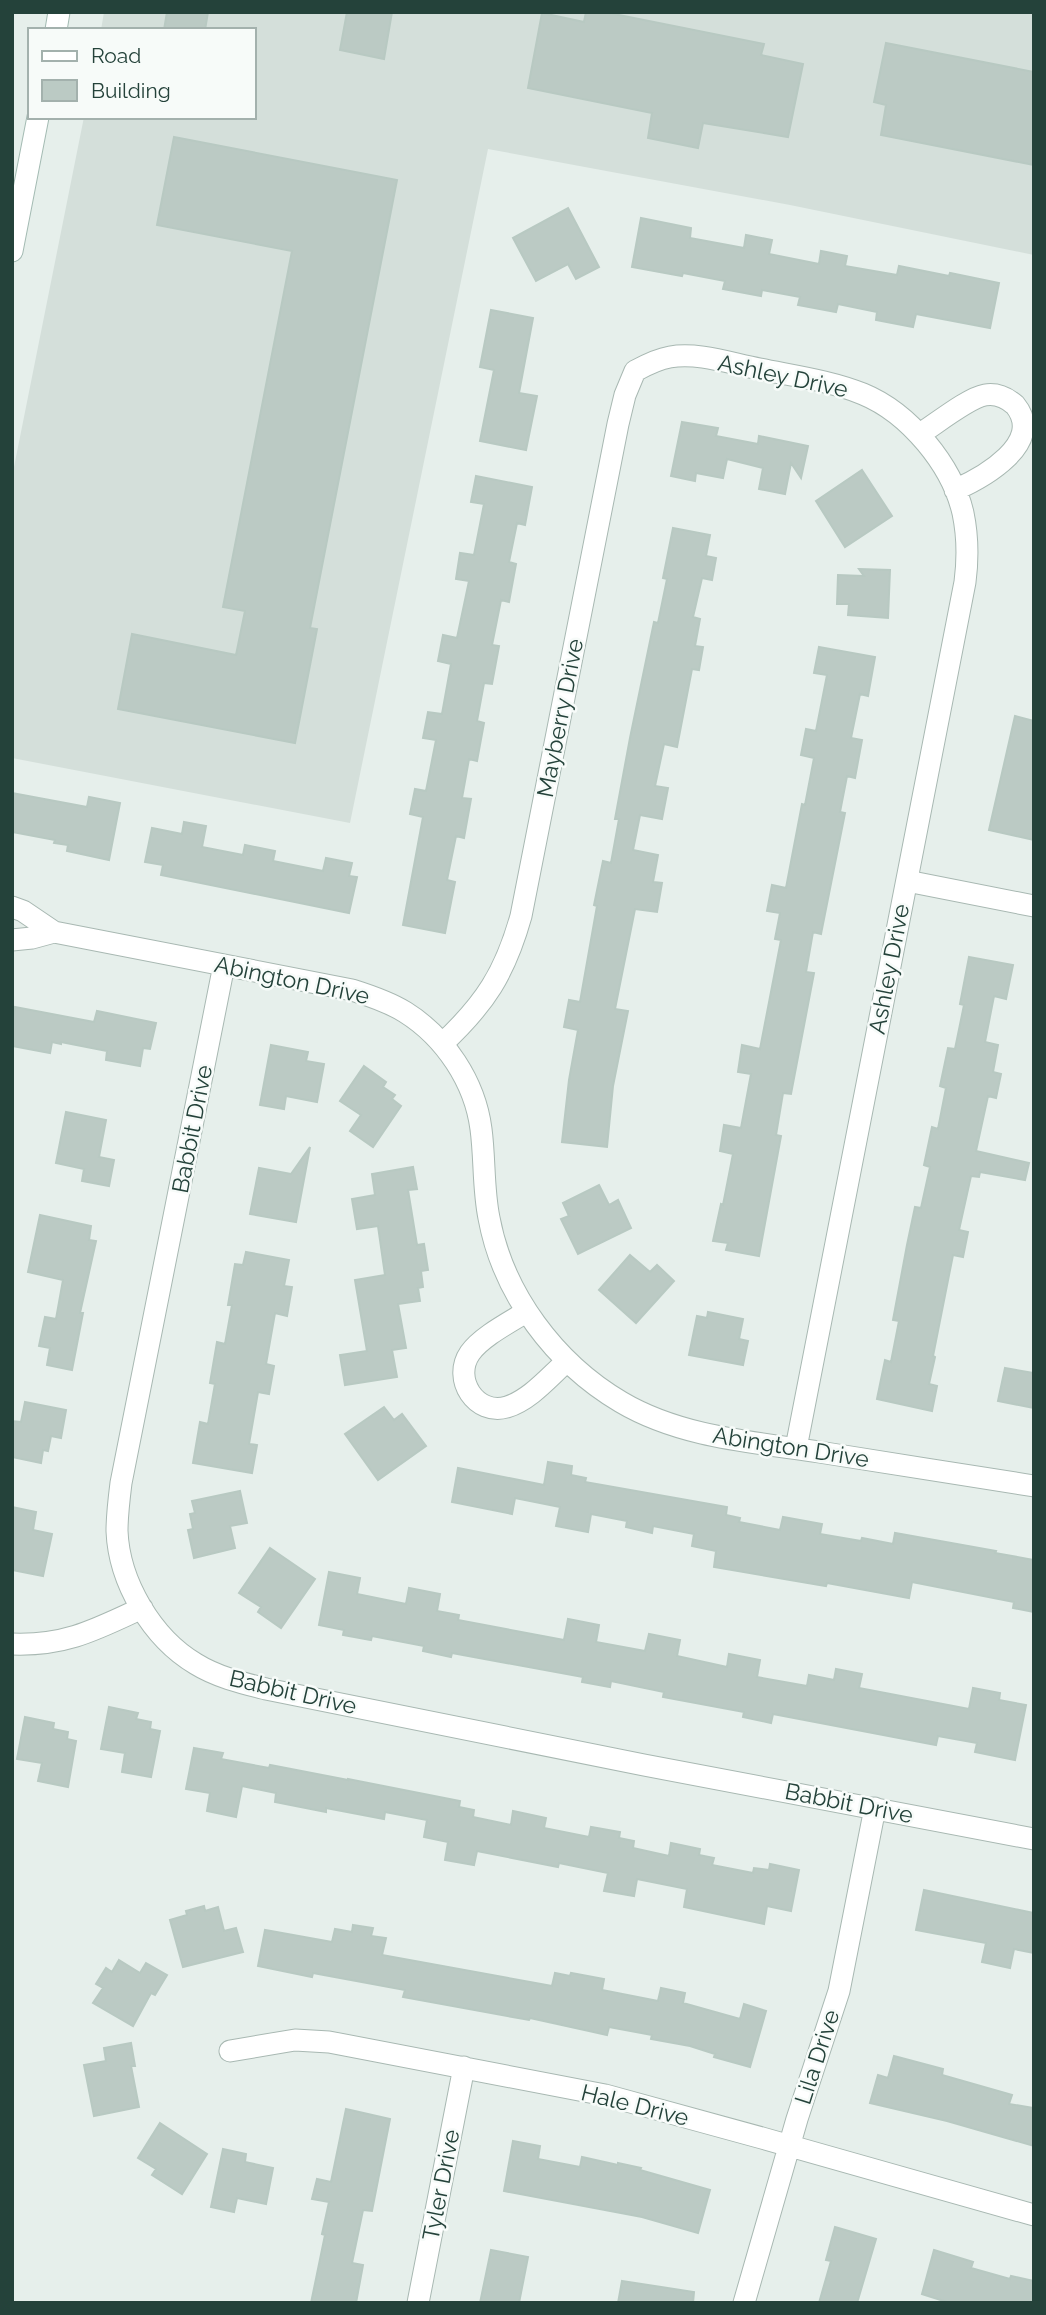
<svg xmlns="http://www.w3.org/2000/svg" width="1046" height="2315" font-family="Raleway,sans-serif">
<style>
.built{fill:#d4dfda}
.building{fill:#bbcac4;stroke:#b8c9c2;stroke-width:2}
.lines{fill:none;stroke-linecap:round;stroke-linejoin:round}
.street-casing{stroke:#a8b8b2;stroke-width:23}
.secondary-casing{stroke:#a4bbb3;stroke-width:23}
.street{stroke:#fff;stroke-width:21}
.secondary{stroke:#fff;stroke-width:21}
.labels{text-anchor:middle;stroke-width:5;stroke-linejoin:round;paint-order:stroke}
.street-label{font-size:23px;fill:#24423a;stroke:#f7fbf9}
</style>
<rect width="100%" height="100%" fill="#e6efeb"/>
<!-- built -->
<path class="built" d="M 104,12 L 1034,12 L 1034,255 L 790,205 L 488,149 L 350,823 L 12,758 L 12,477 L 84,117 L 254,117 L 254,30 L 101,30 Z"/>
<!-- building -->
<path class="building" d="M 167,12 L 208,12 L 205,30 L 164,30 Z
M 347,12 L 392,12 L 384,59 L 340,50 Z
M 586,12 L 604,12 L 764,44 L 761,55 L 803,64 L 788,137 L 703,123 L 698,148 L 648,138 L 652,113 L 528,88 L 542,13 L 584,22 Z
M 886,43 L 1034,72 L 1034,165 L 881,135 L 886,105 L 874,102 Z
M 174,137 L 397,180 L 310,628 L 317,629 L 295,743 L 118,709 L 132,634 L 236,655 L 245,611 L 223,607 L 292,251 L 157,225 Z
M 568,208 L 599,267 L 576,279 L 568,264 L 536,281 L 513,238 Z
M 641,218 L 691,228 L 690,238 L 744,248 L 746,235 L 772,240 L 769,254 L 819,264 L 821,251 L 847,256 L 845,266 L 897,275 L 899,266 L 949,276 L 950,273 L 999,283 L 990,328 L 916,314 L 913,327 L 876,320 L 877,312 L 838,304 L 836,312 L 798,305 L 800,297 L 762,290 L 761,296 L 723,289 L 725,281 L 683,273 L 682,276 L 632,267 Z
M 491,310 L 533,318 L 519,393 L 537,396 L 526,450 L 480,441 L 494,370 L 480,367 Z
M 682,422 L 718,428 L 716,436 L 758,444 L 759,436 L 808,446 L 801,478 L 791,463 L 785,494 L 759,489 L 763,468 L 727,459 L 723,478 L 696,473 L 695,481 L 671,476 Z
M 862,470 L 892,516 L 845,547 L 816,501 Z
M 476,476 L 532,487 L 525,525 L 517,523 L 509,562 L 516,564 L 509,602 L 501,600 L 492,645 L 499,646 L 492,684 L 484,683 L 477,721 L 484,723 L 477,761 L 469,759 L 462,798 L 471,799 L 464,838 L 456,836 L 447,880 L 455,882 L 445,933 L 403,925 L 423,817 L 410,814 L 415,789 L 426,791 L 436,740 L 423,738 L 428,712 L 442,714 L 451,664 L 438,661 L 443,635 L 457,638 L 469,581 L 456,579 L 460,553 L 474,555 L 484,504 L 471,502 Z
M 673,528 L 710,535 L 706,556 L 716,558 L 712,580 L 702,578 L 693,617 L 700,619 L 695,646 L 703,647 L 699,670 L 692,669 L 677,747 L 664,744 L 655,786 L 668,788 L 662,819 L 640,815 L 633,850 L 658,855 L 653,882 L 662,883 L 657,912 L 635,909 L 615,1009 L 628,1011 L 613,1086 L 607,1147 L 562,1142 L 569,1080 L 578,1030 L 564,1027 L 569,1000 L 580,1002 L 597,906 L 594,905 L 603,861 L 611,863 L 619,819 L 615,819 L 630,738 L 654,622 L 658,623 L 667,579 L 663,578 Z
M 859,569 L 890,570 L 888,618 L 848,615 L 849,604 L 837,604 L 838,575 L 864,576 Z
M 819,647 L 875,657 L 868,696 L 860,694 L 851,738 L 862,740 L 855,778 L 847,776 L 840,812 L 845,813 L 821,934 L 813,932 L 806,972 L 814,973 L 791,1094 L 783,1093 L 776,1135 L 781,1136 L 759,1256 L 726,1250 L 728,1243 L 713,1241 L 721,1204 L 723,1205 L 733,1154 L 720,1151 L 724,1125 L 741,1128 L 751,1074 L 738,1072 L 742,1045 L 760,1049 L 781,940 L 775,939 L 780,913 L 767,911 L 772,885 L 786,888 L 802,804 L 805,805 L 814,758 L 801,755 L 806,729 L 816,731 L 827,675 L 814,673 Z
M 1015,716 L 1034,721 L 1034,840 L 989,830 Z
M 12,793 L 87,807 L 89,797 L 120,803 L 109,860 L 67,851 L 68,845 L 54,843 L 55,840 L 12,832 Z
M 184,822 L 206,826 L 202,847 L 243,855 L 245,845 L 275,851 L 273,861 L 323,871 L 326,858 L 352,863 L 349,876 L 357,877 L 349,913 L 161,875 L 163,865 L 145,862 L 152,828 L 182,834 Z
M 969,957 L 1013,965 L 1006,999 L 994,996 L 985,1042 L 998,1045 L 993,1072 L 1001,1074 L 996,1098 L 988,1096 L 976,1151 L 1029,1163 L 1025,1180 L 980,1172 L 979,1177 L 971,1176 L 959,1230 L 968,1232 L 963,1257 L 953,1255 L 933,1356 L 935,1357 L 929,1384 L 937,1386 L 932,1411 L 877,1399 L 885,1360 L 891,1362 L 899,1321 L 893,1320 L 907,1245 L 915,1207 L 921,1208 L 930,1167 L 924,1165 L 932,1127 L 938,1129 L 946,1088 L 940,1086 L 948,1048 L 955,1049 L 964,1005 L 960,1004 Z
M 15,1007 L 94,1022 L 97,1011 L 156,1023 L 150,1049 L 143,1048 L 140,1066 L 106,1060 L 107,1051 L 61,1042 L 61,1044 L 52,1042 L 50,1053 L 12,1046 L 12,1023 Z
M 271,1045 L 308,1052 L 306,1061 L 324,1064 L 317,1102 L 286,1096 L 284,1109 L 260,1105 Z
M 364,1066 L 386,1082 L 383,1087 L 395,1095 L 392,1099 L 401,1106 L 373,1147 L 350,1131 L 361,1115 L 340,1101 Z
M 66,1112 L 106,1120 L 99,1157 L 114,1160 L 109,1186 L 82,1181 L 84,1169 L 56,1163 Z
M 310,1147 L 296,1222 L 250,1214 L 259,1168 L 291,1174 Z
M 413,1167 L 417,1189 L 408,1190 L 417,1245 L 424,1244 L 428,1270 L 421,1271 L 423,1287 L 418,1288 L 420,1301 L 398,1304 L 406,1348 L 392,1350 L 397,1377 L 345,1385 L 340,1355 L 367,1351 L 355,1280 L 385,1275 L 378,1226 L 357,1229 L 352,1199 L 375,1195 L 372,1174 Z
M 599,1185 L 609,1205 L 618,1200 L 631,1228 L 578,1254 L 561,1219 L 569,1216 L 563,1203 Z
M 40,1215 L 91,1226 L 89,1240 L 96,1241 L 80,1313 L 83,1313 L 72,1370 L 47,1365 L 50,1348 L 39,1346 L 45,1317 L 56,1319 L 63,1280 L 28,1272 Z
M 246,1252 L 289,1260 L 284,1286 L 292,1287 L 287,1316 L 275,1313 L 266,1364 L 274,1366 L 269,1394 L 258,1392 L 249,1444 L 257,1445 L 252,1473 L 193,1463 L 200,1422 L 208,1424 L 215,1384 L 210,1383 L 217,1342 L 225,1344 L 232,1305 L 228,1305 L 235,1264 L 243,1265 Z
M 630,1255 L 650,1272 L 657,1265 L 674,1281 L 636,1323 L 599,1290 Z
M 708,1312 L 743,1319 L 739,1339 L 748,1341 L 743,1365 L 689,1355 L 697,1316 L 707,1318 Z
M 1005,1368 L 1034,1373 L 1034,1408 L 998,1401 Z
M 25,1402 L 66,1410 L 61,1438 L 51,1436 L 48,1451 L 43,1450 L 41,1463 L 12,1457 L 12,1421 L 21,1422 Z
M 384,1407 L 394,1420 L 402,1414 L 426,1446 L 378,1480 L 345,1434 Z
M 548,1462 L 572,1466 L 571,1475 L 586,1478 L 585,1482 L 727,1507 L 726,1515 L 740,1518 L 739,1522 L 780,1530 L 783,1517 L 822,1524 L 820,1534 L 861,1541 L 862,1538 L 893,1544 L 895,1533 L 996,1551 L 995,1553 L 1034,1560 L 1034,1612 L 1013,1608 L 1014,1602 L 912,1582 L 909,1598 L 827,1583 L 826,1586 L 714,1567 L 716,1551 L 692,1546 L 694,1534 L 653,1526 L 652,1533 L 626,1527 L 627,1521 L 591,1514 L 588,1532 L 556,1526 L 560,1507 L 515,1498 L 512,1514 L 452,1502 L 458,1468 L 544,1485 Z
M 240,1491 L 247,1523 L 230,1526 L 235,1548 L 194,1558 L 188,1530 L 193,1529 L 190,1514 L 195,1513 L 192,1501 Z
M 12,1507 L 36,1512 L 33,1530 L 52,1534 L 43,1576 L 12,1570 Z
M 270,1548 L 315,1579 L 281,1628 L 258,1612 L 261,1607 L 239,1593 Z
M 329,1572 L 360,1578 L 357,1594 L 406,1604 L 409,1588 L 440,1594 L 437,1611 L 459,1615 L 458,1620 L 564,1640 L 568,1619 L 599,1625 L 596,1642 L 645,1651 L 649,1634 L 680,1640 L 677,1656 L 727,1667 L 729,1654 L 760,1660 L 757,1677 L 807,1686 L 809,1675 L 834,1680 L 836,1669 L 862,1674 L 859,1688 L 969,1709 L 973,1688 L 1000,1693 L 999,1700 L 1026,1705 L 1015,1760 L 975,1752 L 977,1743 L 938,1736 L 936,1745 L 773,1714 L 771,1723 L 743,1717 L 744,1712 L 663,1697 L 664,1692 L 611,1681 L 610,1687 L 582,1682 L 583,1677 L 452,1653 L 451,1657 L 423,1651 L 424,1646 L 372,1636 L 371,1640 L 343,1635 L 344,1630 L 319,1625 Z
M 109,1707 L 138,1713 L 136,1719 L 151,1722 L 150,1729 L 160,1731 L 151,1777 L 122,1772 L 125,1753 L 101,1749 Z
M 25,1717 L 54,1723 L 53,1729 L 68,1732 L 67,1739 L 76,1741 L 68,1787 L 38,1781 L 42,1763 L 17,1759 Z
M 194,1748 L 223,1753 L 221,1759 L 269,1768 L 270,1765 L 348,1780 L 348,1779 L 460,1801 L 459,1807 L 474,1810 L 473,1817 L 511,1825 L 513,1811 L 546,1818 L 544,1828 L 589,1837 L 591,1827 L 620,1832 L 619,1838 L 634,1841 L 633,1848 L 669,1856 L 671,1843 L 700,1849 L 699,1855 L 714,1858 L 712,1865 L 753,1873 L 754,1868 L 769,1870 L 770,1864 L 799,1870 L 791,1911 L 767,1906 L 764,1924 L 684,1907 L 687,1889 L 637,1879 L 634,1896 L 604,1891 L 608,1873 L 559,1863 L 558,1867 L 477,1851 L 474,1865 L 445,1860 L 448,1842 L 424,1837 L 427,1820 L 385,1812 L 384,1819 L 326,1808 L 326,1812 L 275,1802 L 276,1793 L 242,1786 L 236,1817 L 207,1811 L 210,1793 L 186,1789 Z
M 924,1890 L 1034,1913 L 1034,1953 L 1014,1949 L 1010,1968 L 982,1962 L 986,1943 L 916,1930 Z
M 204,1906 L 205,1911 L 218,1907 L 224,1931 L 236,1928 L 243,1952 L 183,1967 L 170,1920 L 187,1915 L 186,1911 Z
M 353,1925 L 373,1928 L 371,1936 L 386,1938 L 382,1955 L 552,1986 L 555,1973 L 570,1976 L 571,1973 L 604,1979 L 602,1990 L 658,2001 L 661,1988 L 685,1993 L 683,2003 L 740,2019 L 744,2004 L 766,2011 L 750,2067 L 714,2057 L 715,2054 L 690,2046 L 651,2039 L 652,2035 L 609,2027 L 607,2035 L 530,2018 L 529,2020 L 403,1997 L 405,1990 L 313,1973 L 312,1977 L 258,1966 L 265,1930 L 332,1942 L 335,1929 L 352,1932 Z
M 119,1960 L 140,1973 L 146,1963 L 167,1975 L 155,1995 L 151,1993 L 133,2026 L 93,2003 L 103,1988 L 96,1984 L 106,1968 L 112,1972 Z
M 131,2043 L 135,2066 L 131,2066 L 139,2107 L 94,2116 L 84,2065 L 106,2061 L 104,2048 Z
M 894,2056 L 943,2069 L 942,2075 L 1012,2095 L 1009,2104 L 1034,2108 L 1034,2146 L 947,2121 L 870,2103 L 878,2075 L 888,2078 Z
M 346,2109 L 390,2119 L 372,2211 L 363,2210 L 352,2263 L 363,2265 L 356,2303 L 311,2303 L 325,2235 L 322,2234 L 329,2202 L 312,2199 L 317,2179 L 331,2182 Z
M 160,2123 L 207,2154 L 182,2194 L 152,2175 L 156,2169 L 138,2158 Z
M 513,2141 L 540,2146 L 538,2159 L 580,2167 L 582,2157 L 618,2165 L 618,2163 L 641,2168 L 640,2170 L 710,2190 L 698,2233 L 642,2217 L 504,2191 Z
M 223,2149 L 246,2154 L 245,2162 L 273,2168 L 266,2204 L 237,2198 L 234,2212 L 211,2207 Z
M 835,2227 L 876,2239 L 857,2303 L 819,2303 L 831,2261 L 826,2260 Z
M 491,2250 L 528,2257 L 519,2303 L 480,2303 Z
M 934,2250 L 973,2262 L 971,2268 L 1010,2279 L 1011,2276 L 1034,2281 L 1034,2303 L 950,2303 L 922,2294 Z
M 622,2281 L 694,2292 L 693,2303 L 618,2303 Z"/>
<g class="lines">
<defs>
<path id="street" d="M 920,434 C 936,424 968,398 985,395 C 997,393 1007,398 1015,405 C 1046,443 982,478 955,490
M 907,881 L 1034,906
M 12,907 L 23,911 L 54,932 L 352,990 C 371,996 389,1002 405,1012 C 445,1037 475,1082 481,1129 C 485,1159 483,1189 489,1218 C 503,1294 555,1363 621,1402 C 680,1437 752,1442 819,1452 C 891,1463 962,1475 1034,1486
M 12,940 L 32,938 L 54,932
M 224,965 L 121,1483 C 119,1499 117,1515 117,1531 C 119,1582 152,1638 196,1664 C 217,1677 242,1683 266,1689 L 644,1765 L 1034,1839
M 442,1044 C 485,1004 505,973 521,916 L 618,424 L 625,395 L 635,371 C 646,365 658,359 670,357 C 699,352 732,364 760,369 C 794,376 831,381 863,394 C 909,413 952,465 963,513 C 968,537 968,559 965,582 L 796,1448
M 526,1312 C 510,1322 481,1337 470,1353 C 452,1379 476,1416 507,1407 C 530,1400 549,1377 567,1361
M 12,1644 C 65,1646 95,1630 142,1608
M 230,2051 L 295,2040 L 329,2042 L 605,2095 L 762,2138 L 1034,2215
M 418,2303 L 464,2067
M 744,2303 L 797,2119 L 839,1991 L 875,1808"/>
<path id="secondary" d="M 56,30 L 59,12
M 12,251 L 38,117"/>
</defs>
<!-- street casing -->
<use href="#street" class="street-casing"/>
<!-- secondary casing -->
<use href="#secondary" class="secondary-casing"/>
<!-- street -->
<use href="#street" class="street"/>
<!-- secondary -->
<use href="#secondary" class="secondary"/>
</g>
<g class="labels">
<!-- street labels -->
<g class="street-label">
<text transform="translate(783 376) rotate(12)" y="8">Ashley Drive</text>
<text transform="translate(560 718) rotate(-79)" y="8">Mayberry Drive</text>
<text transform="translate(889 969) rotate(-79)" y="8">Ashley Drive</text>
<text transform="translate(292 980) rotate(12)" y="8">Abington Drive</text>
<text transform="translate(192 1129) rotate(-79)" y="8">Babbit Drive</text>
<text transform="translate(791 1447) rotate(9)" y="8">Abington Drive</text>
<text transform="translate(293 1692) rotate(13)" y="8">Babbit Drive</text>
<text transform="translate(849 1803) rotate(11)" y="8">Babbit Drive</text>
<text transform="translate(817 2057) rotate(-72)" y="8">Lila Drive</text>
<text transform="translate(635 2105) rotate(14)" y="8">Hale Drive</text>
<text transform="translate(441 2185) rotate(-79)" y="8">Tyler Drive</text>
</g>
</g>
<!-- border -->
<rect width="1046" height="2315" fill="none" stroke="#24423a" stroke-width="28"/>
<!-- legend -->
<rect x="28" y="28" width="228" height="91" fill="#f7fbf9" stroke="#a3b1ad" stroke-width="2"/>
<rect x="42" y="51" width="35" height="10" fill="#ffffff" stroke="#a3b1ad" stroke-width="2"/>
<text x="91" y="63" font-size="21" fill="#24423a">Road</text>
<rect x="42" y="80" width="35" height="21" fill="#bbcac4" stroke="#a3b1ad" stroke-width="2"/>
<text x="91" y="98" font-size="21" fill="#24423a">Building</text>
</svg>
